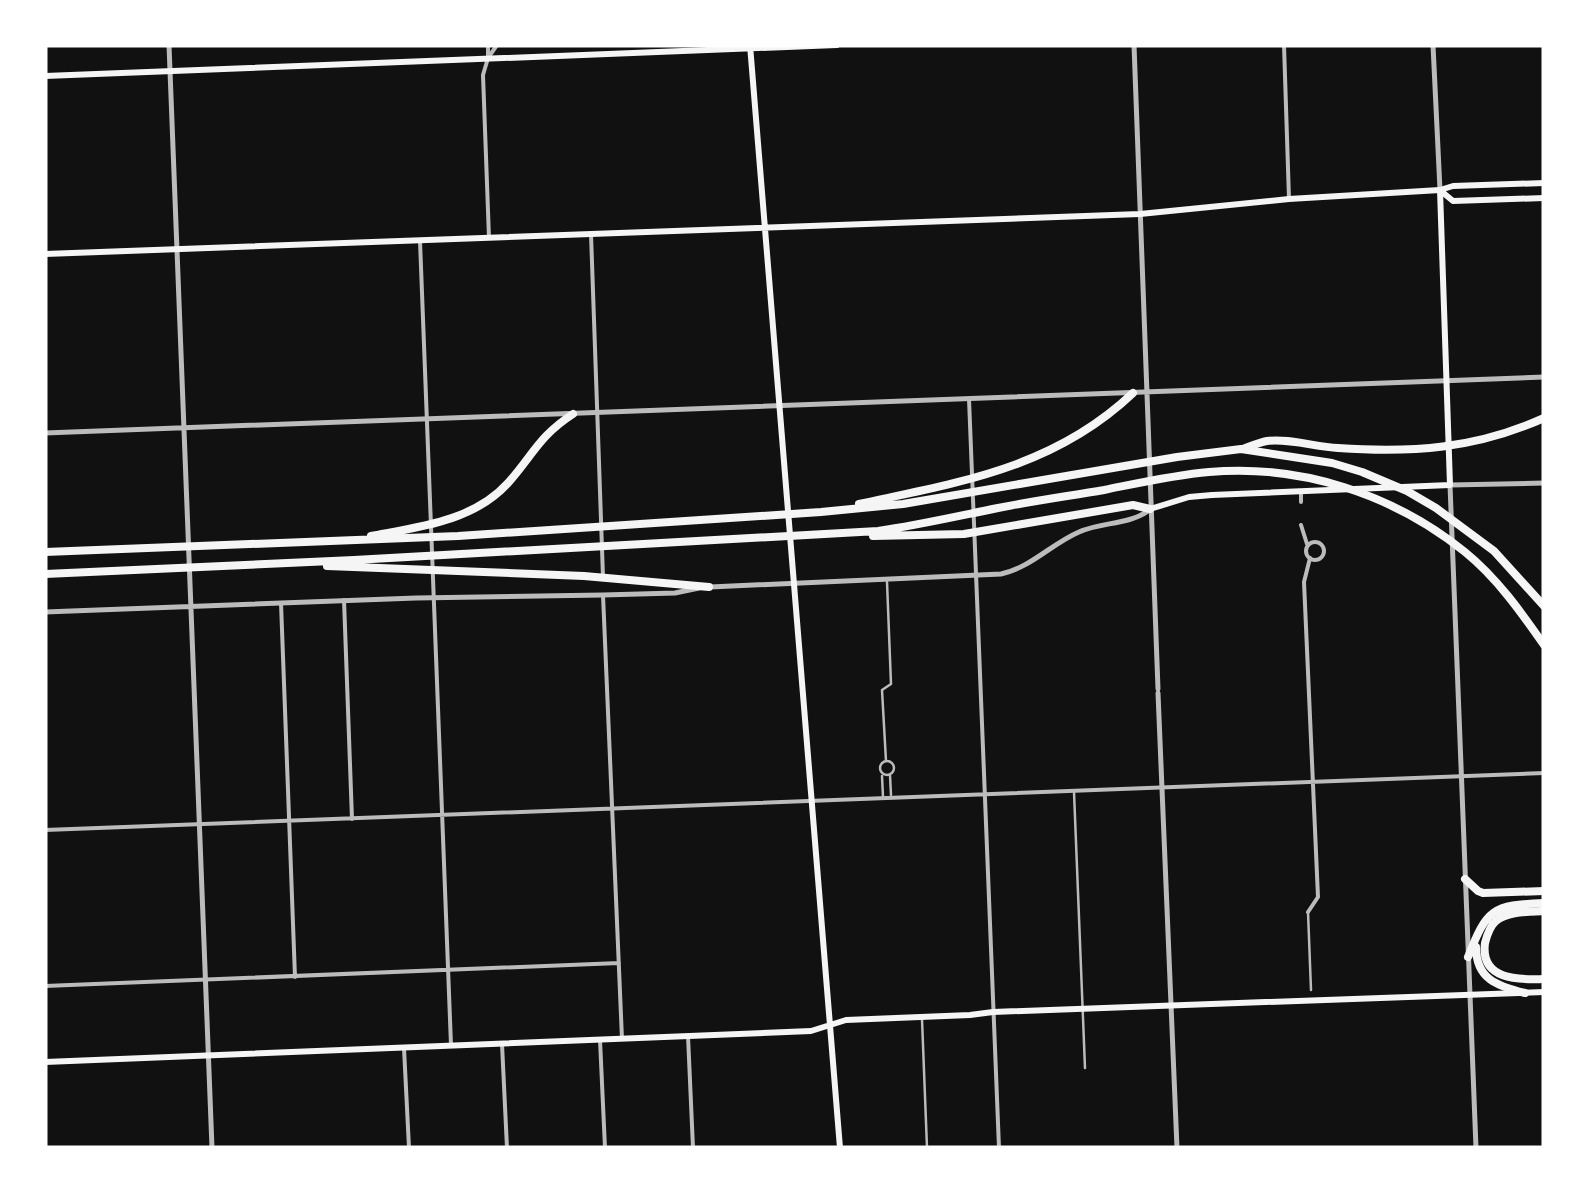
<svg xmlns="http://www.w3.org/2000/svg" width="1589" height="1193" font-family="Inter,sans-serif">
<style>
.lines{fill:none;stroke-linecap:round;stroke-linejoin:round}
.service{stroke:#bcbcbc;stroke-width:2.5}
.pedestrian{stroke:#bcbcbc;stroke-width:2.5}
.minor{stroke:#bcbcbc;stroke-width:4}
.tertiary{stroke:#bcbcbc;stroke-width:5}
.primary{stroke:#f5f5f5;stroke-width:6}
.motorway{stroke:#f5f5f5;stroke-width:8}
</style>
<rect width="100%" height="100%" fill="#111"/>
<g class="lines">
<!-- service -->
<path class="service" d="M880 768a7 7 0 1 1 14 0a7 7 0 1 1-14 0Z
M 886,761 L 882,690 L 891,684 L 887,582
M 890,775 L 891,795
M 882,776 L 883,797
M 1074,792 L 1085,1068
M 922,1019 L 927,1148"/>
<!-- pedestrian -->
<path class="pedestrian" d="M 1308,912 L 1311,990"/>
<!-- minor -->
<path class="minor" d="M 488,45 L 488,58 L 483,75 L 489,238
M 1284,45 L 1289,199
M 488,58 L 497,45
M 591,234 L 603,577
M 420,241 L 451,1045
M 969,399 L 999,1148
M 1301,492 L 1301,502
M 1301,525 L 1307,544
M1306 551a9 9 0 1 1 18 0a9 9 0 1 1-18 0Z
M 603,595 L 622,1039
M 344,600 L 352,819
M 281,603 L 295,977
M 45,830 L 1544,773
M 1308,912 L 1318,897 L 1304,582 L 1310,558
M 45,986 L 619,963
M 688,1036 L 693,1148
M 600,1040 L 605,1148
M 502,1044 L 507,1148
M 404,1048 L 409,1148"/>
<!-- tertiary -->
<path class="tertiary" d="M 169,45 L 212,1148
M 1134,45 L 1158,689
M 1433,45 L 1440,190
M 45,433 L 1544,377
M 710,587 L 1001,574 C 1032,567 1051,544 1079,532 C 1101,522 1128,525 1148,511
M 45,612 L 416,598 L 603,595 L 675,593 L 699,588
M 1158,693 L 1177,1148
M 1476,1148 L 1450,485 L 1544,483"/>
<!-- primary -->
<path class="primary" d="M 750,45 L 840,1148
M 45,76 L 837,45
M 1441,191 L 1453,201 L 1544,198
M 45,254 L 1140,214 L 1289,199 L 1440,190 L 1453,186 L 1544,183
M 1150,509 L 1189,497 L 1212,495 L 1450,485 L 1440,190
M 45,1062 L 811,1031 L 846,1020 L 970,1015 L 993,1012 L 1544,992"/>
<!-- motorway -->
<path class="motorway" d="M 1245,448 C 1252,446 1260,442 1267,441 C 1288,438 1316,447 1338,448 C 1412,453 1475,449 1544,418
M 859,504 C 960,482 1054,468 1133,393
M 371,536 C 419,527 474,521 508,483 C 533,455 539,436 573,414
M 873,536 L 964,534 L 1133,505 L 1150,509
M 45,552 L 458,536 L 821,512 L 903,504 L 1177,457 L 1241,449 L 1332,463 L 1362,472 L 1407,491 L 1436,508 L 1494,551 L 1544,606
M 327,566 L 584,576 L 709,587
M 45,574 L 354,560 L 878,531 C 919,525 958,516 998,508 C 1033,501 1069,496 1104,490 C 1139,483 1174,475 1209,472 C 1301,464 1393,494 1465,552 C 1497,578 1521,612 1544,645
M 1465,879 L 1478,891 L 1483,893 L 1544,891
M 1544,911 C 1529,912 1508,911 1496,921 C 1490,926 1487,935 1485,943 C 1480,980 1518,980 1544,979
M 1476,947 C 1476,979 1497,986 1525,993
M 1468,957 C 1487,909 1492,905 1544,903"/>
</g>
<!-- border -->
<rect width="1589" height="1193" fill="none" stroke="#ffffff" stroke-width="95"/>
</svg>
